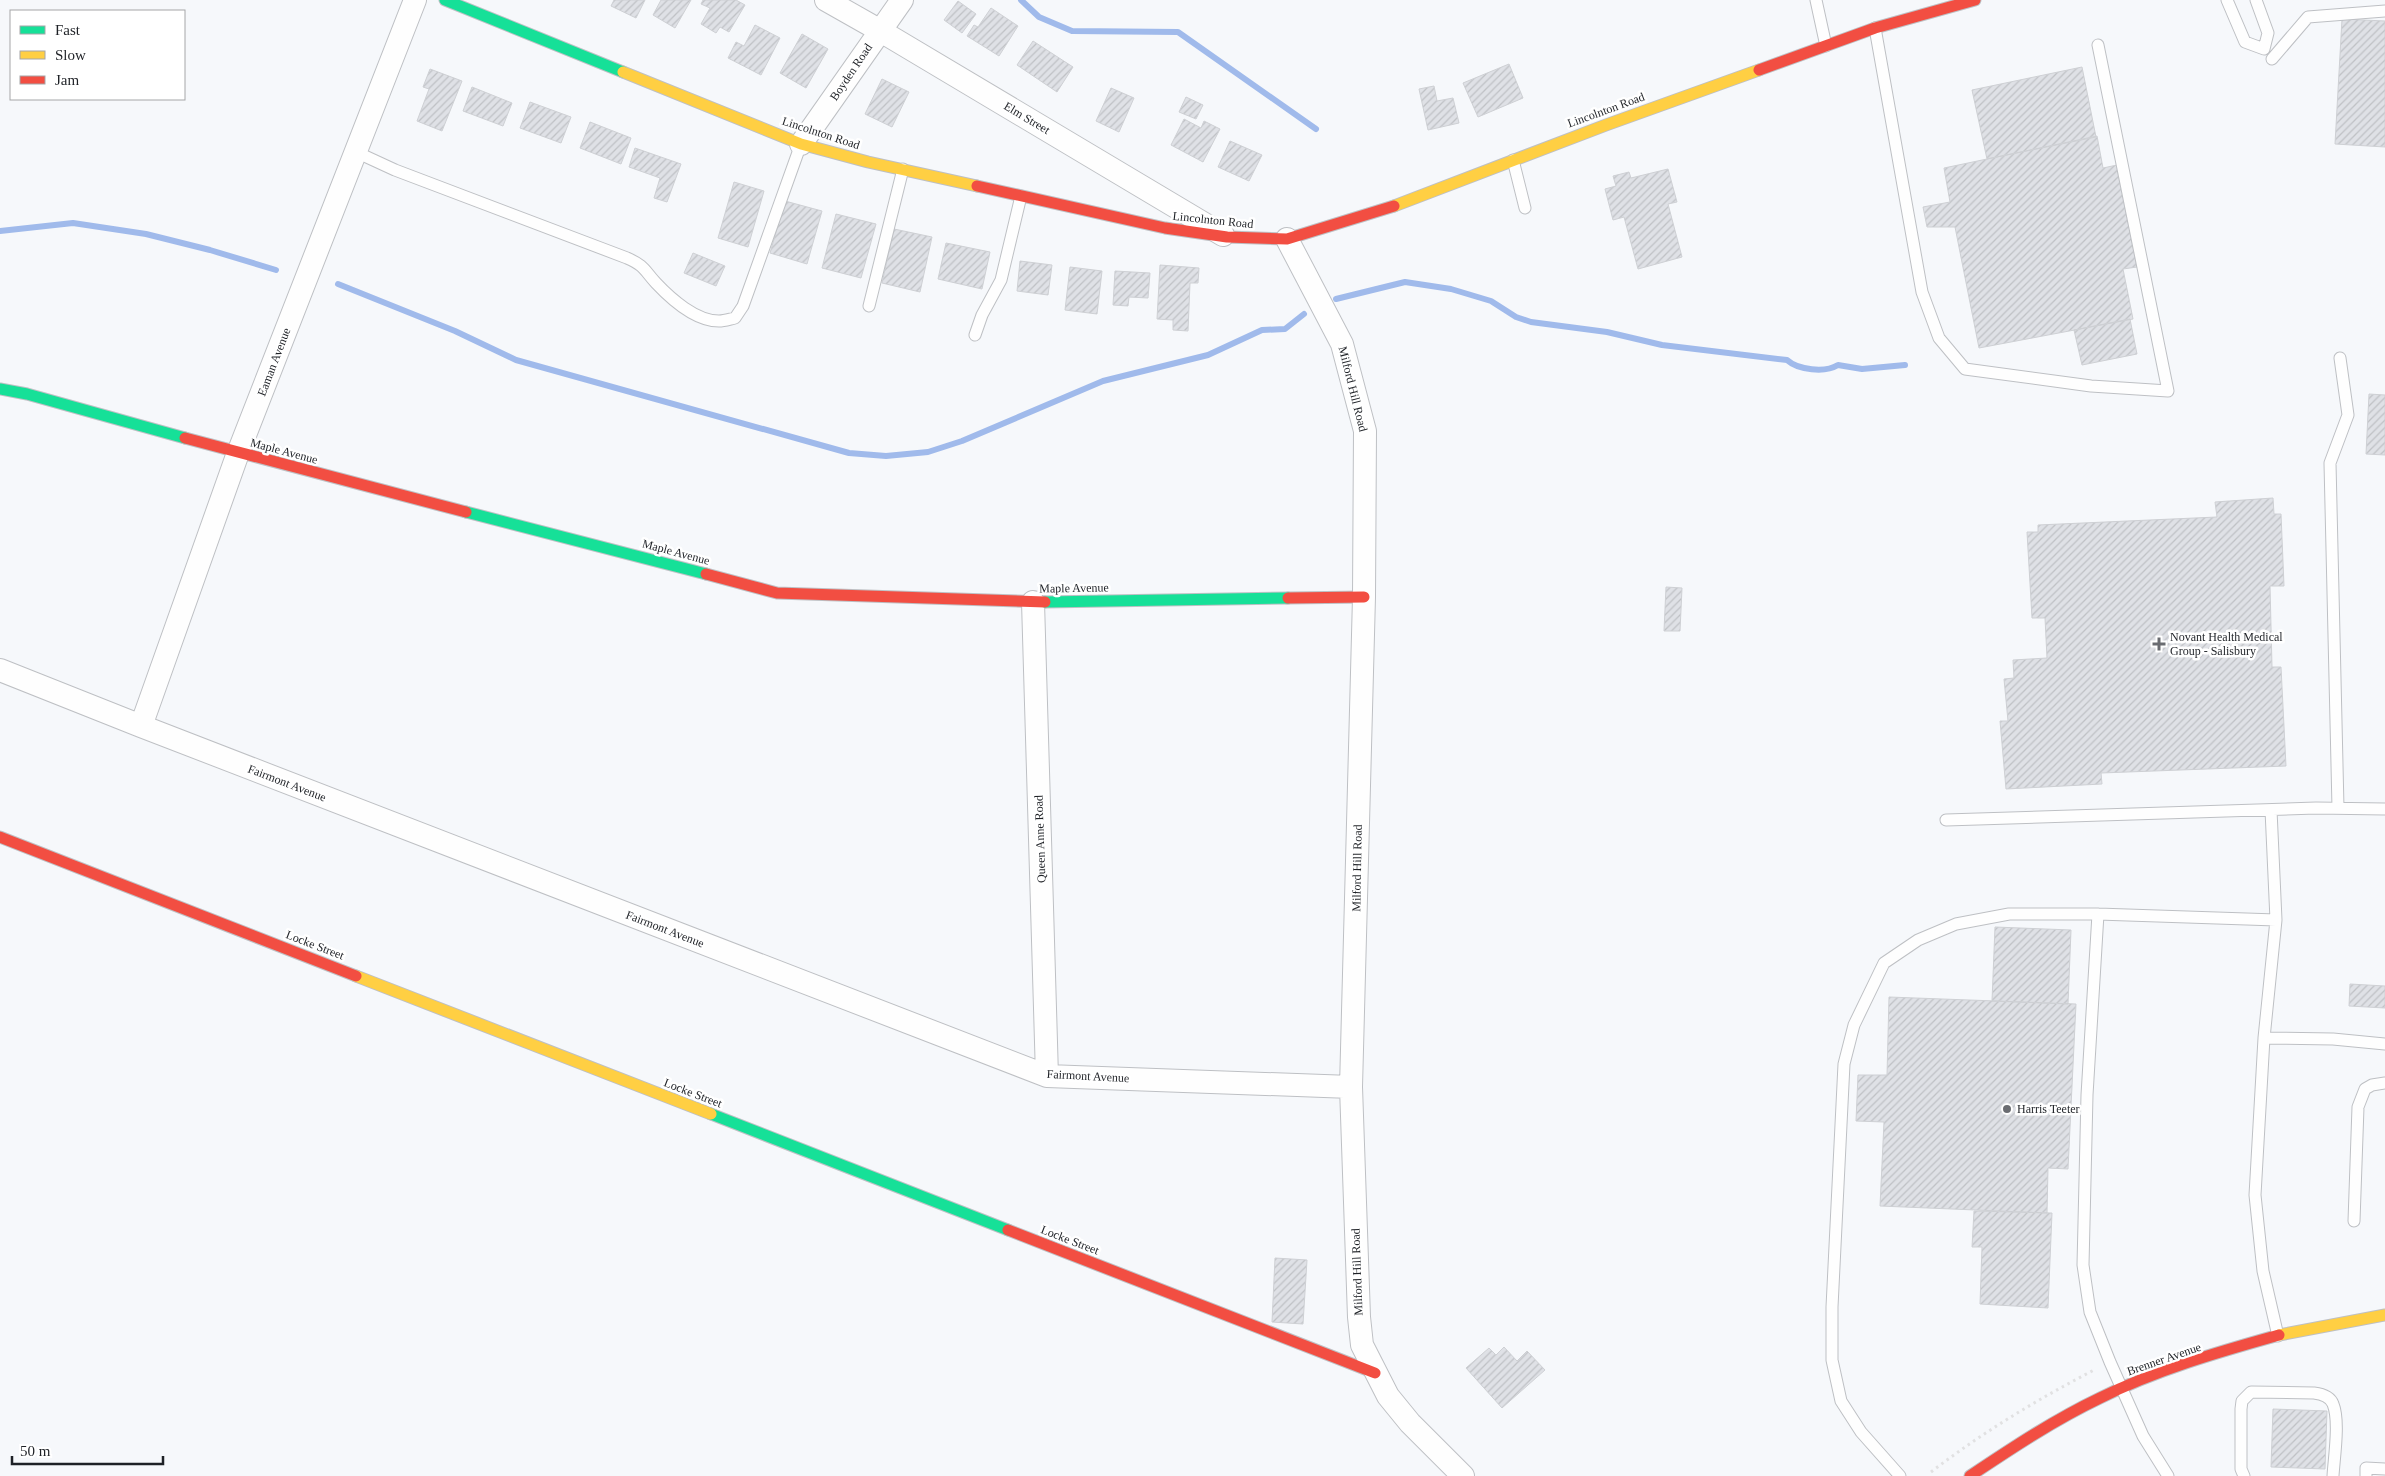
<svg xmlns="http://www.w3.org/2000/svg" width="2385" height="1476" font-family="'Times New Roman',serif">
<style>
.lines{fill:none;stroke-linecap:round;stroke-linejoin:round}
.stream{stroke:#a0baeb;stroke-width:6}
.building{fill:url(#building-hatch);stroke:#ced0d4}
.lane-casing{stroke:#bec0c4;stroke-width:13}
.street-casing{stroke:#bec0c4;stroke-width:24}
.fast-casing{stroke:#bec0c4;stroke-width:13}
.slow-casing{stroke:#bec0c4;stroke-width:13}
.jam-casing{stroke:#bec0c4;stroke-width:13}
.path{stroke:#e1e1e2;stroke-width:3;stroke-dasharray:2.5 4;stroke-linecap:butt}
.lane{stroke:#fefefe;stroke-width:11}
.street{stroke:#fefefe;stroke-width:22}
.fast{stroke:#16e098;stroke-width:11}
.slow{stroke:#ffcf43;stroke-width:11}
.jam{stroke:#f24e42;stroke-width:11}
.poi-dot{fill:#6a6c71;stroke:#fff;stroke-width:2}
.labels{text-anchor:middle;stroke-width:5;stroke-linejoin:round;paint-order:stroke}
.street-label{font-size:12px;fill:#1e2126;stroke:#fff}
.poi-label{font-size:12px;fill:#1e2126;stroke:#fff;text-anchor:start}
</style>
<defs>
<pattern id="building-hatch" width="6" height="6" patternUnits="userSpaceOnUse" patternTransform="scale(1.25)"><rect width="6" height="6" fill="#dfe1e6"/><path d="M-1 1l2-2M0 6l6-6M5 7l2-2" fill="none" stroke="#bfc1c5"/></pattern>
</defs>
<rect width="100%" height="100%" fill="#f6f8fb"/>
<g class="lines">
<!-- stream -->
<path class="stream" d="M 1021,0 L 1039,17 L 1072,31 L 1178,32 L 1316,129
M 0,231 L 73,223 L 146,234 L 210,250 L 276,270
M 338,284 L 455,331 L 516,360 L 849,453 L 886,456 L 928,452 L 962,441 L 1103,381 L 1208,355 L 1262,330 L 1285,329 L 1304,314
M 1336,299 L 1405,282 L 1451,289 L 1491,301 L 1516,317 L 1531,322 L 1607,332 L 1662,345 L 1787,360 C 1798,370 1825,373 1838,365 L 1862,369 L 1905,365"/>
</g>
<!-- building -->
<path class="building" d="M 614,0 L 645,0 L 636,18 L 611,6 Z
M 661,0 L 691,0 L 675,28 L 653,15 Z
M 703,0 L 736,0 L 745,5 L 729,32 L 720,27 L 716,33 L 701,24 L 710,8 L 701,4 Z
M 958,1 L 976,14 L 962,33 L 944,20 Z
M 991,8 L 1018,26 L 999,56 L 967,36 L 974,25 L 978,27 Z
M 2342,19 L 2385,21 L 2385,147 L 2335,144 Z
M 755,25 L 780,38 L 761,75 L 728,58 L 736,42 L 744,46 Z
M 802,34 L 828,49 L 806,88 L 780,73 Z
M 1033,41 L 1073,67 L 1057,92 L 1017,65 Z
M 1509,64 L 1523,98 L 1478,117 L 1463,83 Z
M 2082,67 L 2096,137 L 1987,159 L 1972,90 Z
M 430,69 L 462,81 L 442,131 L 417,121 L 429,89 L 423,87 Z
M 882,79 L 909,92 L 892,127 L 865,114 Z
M 1434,86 L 1437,101 L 1453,98 L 1459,123 L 1428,130 L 1419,89 Z
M 472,87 L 512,103 L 503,126 L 463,111 Z
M 1111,88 L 1134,98 L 1119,132 L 1096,121 Z
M 1186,97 L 1203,105 L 1196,119 L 1179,112 Z
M 530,102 L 571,117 L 561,143 L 520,128 Z
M 1184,119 L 1201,128 L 1204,121 L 1220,129 L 1203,162 L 1171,145 Z
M 590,122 L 631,138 L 621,164 L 580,148 Z
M 2097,136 L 2103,168 L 2117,165 L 2137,267 L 2123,269 L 2133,319 L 1979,348 L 1955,227 L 1927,227 L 1923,207 L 1950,202 L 1944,168 Z
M 1230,141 L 1262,155 L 1249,181 L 1218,167 Z
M 635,148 L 681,164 L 667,202 L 654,198 L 660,178 L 629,167 Z
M 1668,169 L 1677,202 L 1668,204 L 1682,257 L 1638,269 L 1624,217 L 1613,220 L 1605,189 L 1616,186 L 1613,176 L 1629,172 L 1631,178 Z
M 734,182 L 764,191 L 748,247 L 718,238 Z
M 785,201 L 822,211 L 807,264 L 770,253 Z
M 836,214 L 876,224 L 861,278 L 822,268 Z
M 894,229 L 932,237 L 920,292 L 882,283 Z
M 946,243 L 990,252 L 982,289 L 938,279 Z
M 693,253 L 725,266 L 716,286 L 684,273 Z
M 1020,261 L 1052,265 L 1048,295 L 1017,291 Z
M 1160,265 L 1199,268 L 1198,283 L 1190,283 L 1188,331 L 1173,330 L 1173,320 L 1157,319 Z
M 1070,267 L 1102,271 L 1097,314 L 1065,310 Z
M 1115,271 L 1150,273 L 1148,298 L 1129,297 L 1128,306 L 1113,305 Z
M 2130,319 L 2137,354 L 2082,365 L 2074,330 Z
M 2369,394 L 2385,395 L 2385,455 L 2366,454 Z
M 2273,498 L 2274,514 L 2281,514 L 2284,586 L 2270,586 L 2272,667 L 2281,667 L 2286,766 L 2101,773 L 2102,784 L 2006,789 L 2000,721 L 2008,721 L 2004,679 L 2014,678 L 2013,660 L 2047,658 L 2045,618 L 2032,618 L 2027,532 L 2038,532 L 2038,525 L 2217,517 L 2215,502 Z
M 1666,587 L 1682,588 L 1680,631 L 1664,631 Z
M 1995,927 L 2071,930 L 2068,1004 L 1992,1001 Z
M 2350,984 L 2385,986 L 2385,1008 L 2349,1006 Z
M 1889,997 L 2076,1004 L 2068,1169 L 2048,1168 L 2047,1213 L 1880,1206 L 1884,1122 L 1856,1121 L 1858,1075 L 1887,1075 Z
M 1974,1211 L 2052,1213 L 2048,1308 L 1980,1304 L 1982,1247 L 1972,1247 Z
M 1275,1258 L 1307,1260 L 1303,1324 L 1272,1322 Z
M 1504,1347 L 1517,1361 L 1527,1351 L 1545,1370 L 1502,1408 L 1466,1368 L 1489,1348 L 1496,1355 Z
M 2273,1409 L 2327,1411 L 2325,1469 L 2271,1467 Z"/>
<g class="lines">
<defs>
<path id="lane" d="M 1816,0 L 1826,46
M 2227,0 L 2245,42 L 2264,49 L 2268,33 L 2256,0
M 1875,28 L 1922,292 L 1939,338 L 1965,369 L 2091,386 L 2168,391 L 2098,45
M 2272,59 L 2308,17 L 2385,11
M 356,152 L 395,170 L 627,258 C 645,266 644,270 656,283 C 671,299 696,321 719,321 C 724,321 730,319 735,318 L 743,306 L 801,144
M 1513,160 L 1525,208
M 869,306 L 903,169
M 975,335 L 982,315 L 1001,280 L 1021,196
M 2338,808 L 2330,463 L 2348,415 L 2340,358
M 2271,810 L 2276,920 L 2264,1038 L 2255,1195 L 2263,1271 L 2278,1336
M 1946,820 L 2316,808 L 2385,809
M 2098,914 L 2087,1095 L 2083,1265 L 2090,1312 L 2110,1362 L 2143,1436 L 2168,1476
M 2264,1038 L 2333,1039 L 2385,1044
M 2354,1221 L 2358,1107 L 2365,1089 L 2372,1085 L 2385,1083
M 1900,1476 L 1861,1432 L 1841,1401 L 1832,1360 L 1832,1307 L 1844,1064 L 1854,1025 L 1884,963 L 1918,940 L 1956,924 L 2009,914 L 2098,914 L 2276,920
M 2244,1476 L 2241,1469 L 2241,1409 L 2242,1401 L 2251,1392 L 2314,1393 C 2322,1394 2330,1396 2333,1404 C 2340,1421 2334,1458 2333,1476
M 2366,1476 L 2366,1468 L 2385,1469"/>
<path id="street" d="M 826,0 L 879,30 L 1223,235
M 801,144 L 902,0
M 1287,239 L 1342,344 L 1365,431 L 1364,597 L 1351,1087 L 1359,1317 L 1362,1345 L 1388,1396 L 1410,1423 L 1463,1476
M 1033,602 L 1047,1076
M 0,670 L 141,726 L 1047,1076 L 1351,1087
M 141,726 L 238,453 L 415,0"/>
<path id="fast" d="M 445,0 L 623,72
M 0,389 L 27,394 L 185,438
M 466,512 L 706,574
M 1045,602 L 1288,598
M 711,1114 L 1008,1230"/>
<path id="slow" d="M 623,72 L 801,144 L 868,162 L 977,186
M 1394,206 L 1606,125 L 1759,70
M 356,976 L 711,1114
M 2279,1335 L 2385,1315"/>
<path id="jam" d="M 1759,70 L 1875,28 L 1975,0
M 977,186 L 1165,228 L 1227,237 L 1287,239 L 1394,206
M 185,438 L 466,512
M 706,574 L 777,593 L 1045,602
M 1288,598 L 1364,597
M 0,837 L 356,976
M 1008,1230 L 1375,1373
M 1970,1476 C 2012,1448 2054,1420 2100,1398 C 2156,1370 2218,1352 2279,1335"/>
</defs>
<!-- lane casing -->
<use href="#lane" class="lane-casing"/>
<!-- street casing -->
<use href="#street" class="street-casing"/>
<!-- fast casing -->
<use href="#fast" class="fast-casing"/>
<!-- slow casing -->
<use href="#slow" class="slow-casing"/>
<!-- jam casing -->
<use href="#jam" class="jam-casing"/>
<!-- path -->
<path class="path" d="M 1931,1472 C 1983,1432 2038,1399 2096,1369"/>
<!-- lane -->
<use href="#lane" class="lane"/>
<!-- street -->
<use href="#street" class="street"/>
<!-- fast -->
<use href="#fast" class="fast"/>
<!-- slow -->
<use href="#slow" class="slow"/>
<!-- jam -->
<use href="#jam" class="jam"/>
</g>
<!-- markers -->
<g class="poi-dot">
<path d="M2156.5 636.5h5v5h5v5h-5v5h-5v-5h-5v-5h5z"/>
<circle cx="2007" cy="1109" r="5"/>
</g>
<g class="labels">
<!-- street labels -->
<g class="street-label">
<text transform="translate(851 72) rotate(-56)" y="4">Boyden Road</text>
<text transform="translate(1606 110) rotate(-20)" y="4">Lincolnton Road</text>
<text transform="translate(1027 118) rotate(31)" y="4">Elm Street</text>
<text transform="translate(821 133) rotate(18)" y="4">Lincolnton Road</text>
<text transform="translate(1213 220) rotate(6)" y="4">Lincolnton Road</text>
<text transform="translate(274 362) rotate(-69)" y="4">Eaman Avenue</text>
<text transform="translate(1353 389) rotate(76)" y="4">Milford Hill Road</text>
<text transform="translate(284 451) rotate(15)" y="4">Maple Avenue</text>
<text transform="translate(676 552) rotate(15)" y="4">Maple Avenue</text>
<text transform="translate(1074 588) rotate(-1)" y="4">Maple Avenue</text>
<text transform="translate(287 783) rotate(21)" y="4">Fairmont Avenue</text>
<text transform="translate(1040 839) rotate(-92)" y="4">Queen Anne Road</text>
<text transform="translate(1357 868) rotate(-89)" y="4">Milford Hill Road</text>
<text transform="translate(665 929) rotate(21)" y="4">Fairmont Avenue</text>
<text transform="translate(315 945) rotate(21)" y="4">Locke Street</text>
<text transform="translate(1088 1076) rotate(3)" y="4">Fairmont Avenue</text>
<text transform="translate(693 1093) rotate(21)" y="4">Locke Street</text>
<text transform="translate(1070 1240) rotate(21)" y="4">Locke Street</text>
<text transform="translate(1357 1272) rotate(-92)" y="4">Milford Hill Road</text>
<text transform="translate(2164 1359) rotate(-19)" y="4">Brenner Avenue</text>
</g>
<!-- poi labels -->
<g class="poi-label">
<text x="2170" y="641">Novant Health Medical<tspan x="2170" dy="14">Group - Salisbury</tspan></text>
<text x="2017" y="1113">Harris Teeter</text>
</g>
</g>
<!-- legend -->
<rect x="10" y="10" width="175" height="90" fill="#ffffff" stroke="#a5a6a8"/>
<rect x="20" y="26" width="25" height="8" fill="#16e098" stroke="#a5a6a8"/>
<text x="55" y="35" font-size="15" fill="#1e2126">Fast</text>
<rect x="20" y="51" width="25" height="8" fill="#ffcf43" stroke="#a5a6a8"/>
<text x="55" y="60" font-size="15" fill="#1e2126">Slow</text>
<rect x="20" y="76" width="25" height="8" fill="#f24e42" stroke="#a5a6a8"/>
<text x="55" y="85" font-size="15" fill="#1e2126">Jam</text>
<!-- scale -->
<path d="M12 1456v8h151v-8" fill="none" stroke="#1e2126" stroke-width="2.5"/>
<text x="20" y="1456" font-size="15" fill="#1e2126" stroke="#ffffff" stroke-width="4" paint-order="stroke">50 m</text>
</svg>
